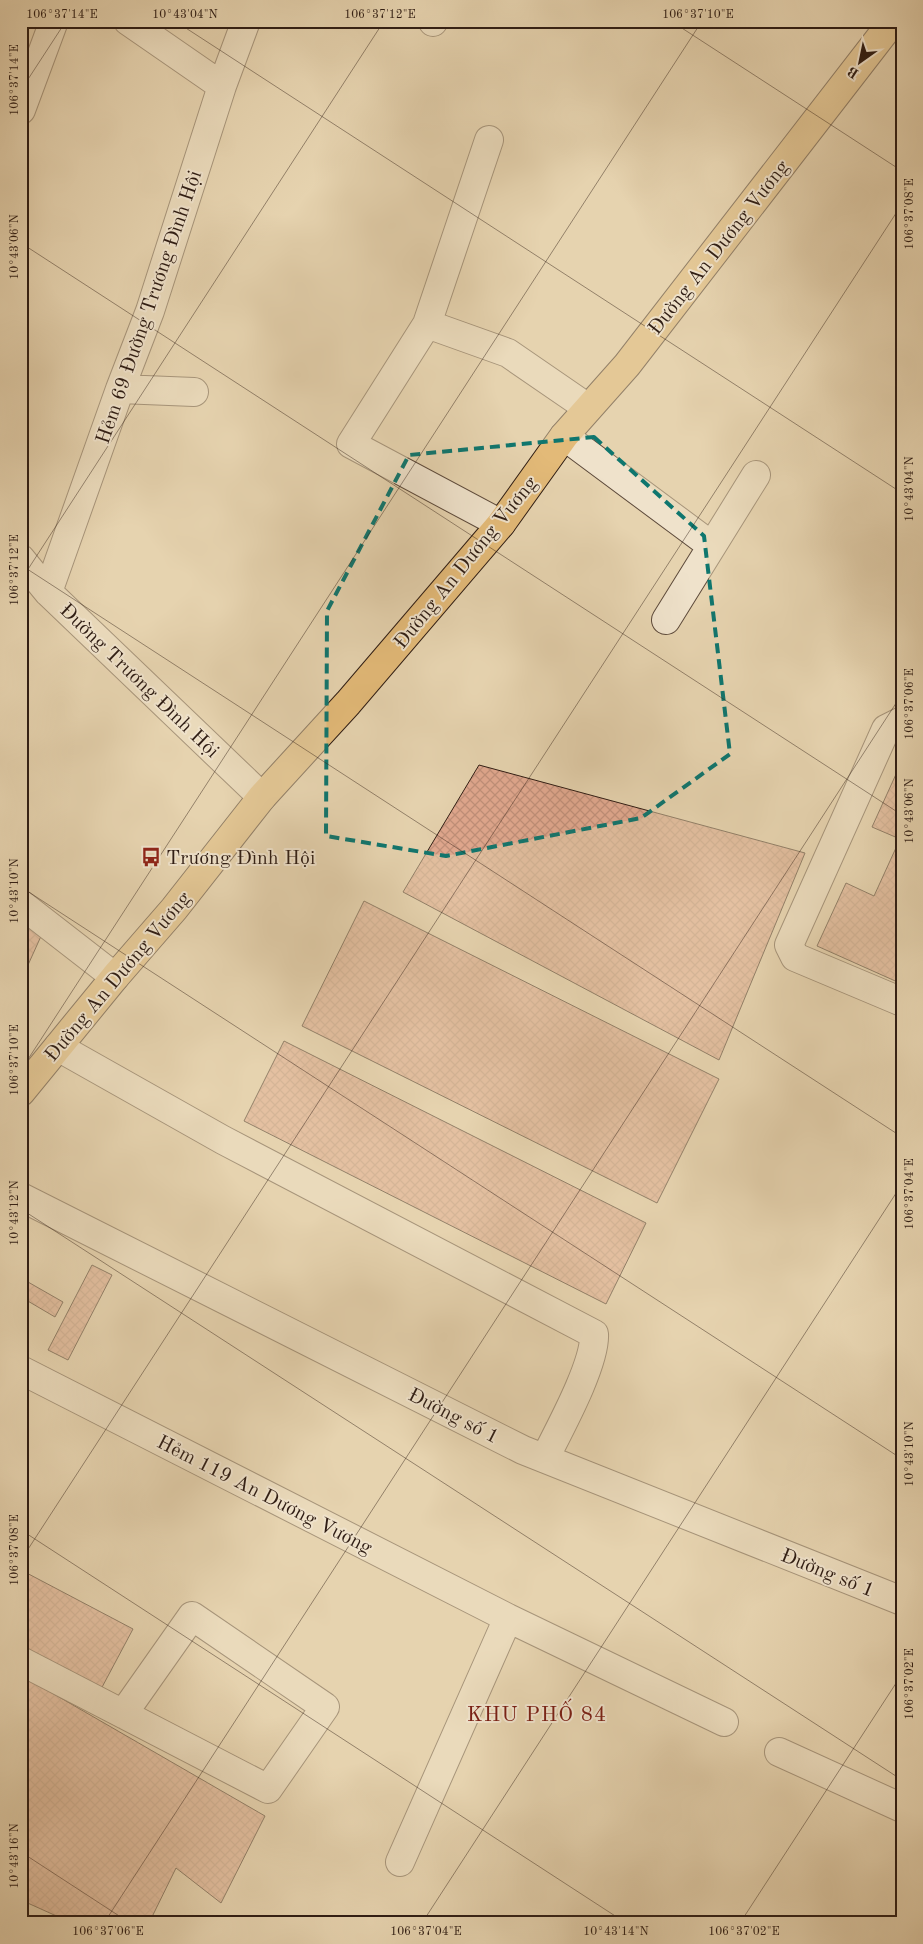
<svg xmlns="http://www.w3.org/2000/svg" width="923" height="1944" font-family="'Old Standard TT',serif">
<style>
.building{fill:url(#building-cross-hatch);stroke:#2f1d14}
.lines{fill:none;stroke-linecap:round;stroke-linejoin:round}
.minor-casing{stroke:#5d4a3b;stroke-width:30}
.major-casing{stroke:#2f1d14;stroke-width:30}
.minor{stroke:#efe2cb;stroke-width:28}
.major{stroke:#e3ba78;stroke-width:28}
.marked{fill:none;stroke:#0f766e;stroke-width:4;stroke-dasharray:10 6;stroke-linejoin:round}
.ticks{fill:none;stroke:#2f1d14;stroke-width:1;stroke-opacity:0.45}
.labels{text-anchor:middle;stroke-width:4;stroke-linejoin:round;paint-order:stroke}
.street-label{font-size:20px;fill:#2f1d14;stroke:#efe2cb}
.poi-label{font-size:20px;fill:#2f1d14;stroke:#efe2cb;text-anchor:start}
.neighbourhood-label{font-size:21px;letter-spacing:1px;fill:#7a1f14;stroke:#efe2cb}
.neatline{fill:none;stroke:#2f1d14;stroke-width:2}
.ticks-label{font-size:12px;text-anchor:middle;fill:#2f1d14}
</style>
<defs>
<pattern id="building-cross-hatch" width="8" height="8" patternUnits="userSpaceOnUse" patternTransform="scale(1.25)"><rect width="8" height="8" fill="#e2a990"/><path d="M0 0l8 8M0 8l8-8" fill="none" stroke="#c2917b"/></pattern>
</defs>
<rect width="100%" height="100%" fill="#e6d3af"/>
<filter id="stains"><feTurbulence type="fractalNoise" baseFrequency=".004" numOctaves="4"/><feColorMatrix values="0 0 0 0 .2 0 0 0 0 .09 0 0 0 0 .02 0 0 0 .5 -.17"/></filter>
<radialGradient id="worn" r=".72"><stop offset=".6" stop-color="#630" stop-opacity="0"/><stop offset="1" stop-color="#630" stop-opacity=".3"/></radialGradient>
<!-- building -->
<path class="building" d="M 902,761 L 902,984 L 817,946 L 846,883 L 874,896 L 900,839 L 872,827 Z
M 479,765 L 805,853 L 719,1060 L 403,892 Z
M 364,901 L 719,1079 L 657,1203 L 302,1026 Z
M 21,908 L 42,934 L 28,965 L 21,962 Z
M 284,1041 L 646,1223 L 606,1304 L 244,1121 Z
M 92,1265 L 112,1275 L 68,1360 L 48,1350 Z
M 21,1278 L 63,1302 L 55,1317 L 21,1297 Z
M 21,1570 L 133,1629 L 100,1691 L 21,1649 Z
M 21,1675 L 265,1816 L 221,1903 L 176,1868 L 149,1923 L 72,1923 L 21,1900 Z"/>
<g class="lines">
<defs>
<path id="minor" d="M 128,21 L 222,86
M 433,21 L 433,22
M 21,110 L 54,21
M 489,140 L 427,324 L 351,444 L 501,524
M 427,324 L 508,353 L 588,408
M 120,389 L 194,392
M 564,436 L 712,546
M 21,559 L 48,592 L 262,797
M 48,592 L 120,389 L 150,311 L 222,86 L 246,21
M 666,620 L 756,475
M 902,721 L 886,729 L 789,945 L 795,957 L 902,1002
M 21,904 L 115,977
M 58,1047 L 223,1140 L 594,1334 C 596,1363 559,1430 545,1458
M 21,1197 L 523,1450 L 902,1601
M 21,1370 L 508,1618 L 724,1722
M 21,1661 L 268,1789 L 325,1707 L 192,1616 L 123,1714
M 779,1752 L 902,1808
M 400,1862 L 508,1618"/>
<path id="major" d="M 21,1092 L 115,977 L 174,909 L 262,797 L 348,703 L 501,524 L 564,436 L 627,365 L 893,21"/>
</defs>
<!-- minor casing -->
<use href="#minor" class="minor-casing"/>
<!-- major casing -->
<use href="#major" class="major-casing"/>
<!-- minor -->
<use href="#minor" class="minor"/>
<!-- major -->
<use href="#major" class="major"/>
</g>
<!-- marked area -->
<path d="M0 0H923V1944H0ZM 594,437 L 704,536 L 730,754 L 641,818 L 446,856 L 326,836 L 327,611 L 409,455 Z" fill="#e6d3af" fill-opacity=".55" fill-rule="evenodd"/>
<path class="marked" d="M 594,437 L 704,536 L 730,754 L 641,818 L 446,856 L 326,836 L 327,611 L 409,455 Z"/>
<!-- ticks -->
<path class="ticks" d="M 175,21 L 902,493M 671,21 L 902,171M 21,90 L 66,21M 21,243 L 902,815M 21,565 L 902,1137M 21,580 L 384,21M 21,887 L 902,1459M 21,1070 L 702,21M 21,1209 L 902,1780M 21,1530 L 626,1923M 21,1560 L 902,204M 21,1852 L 130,1923M 104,1923 L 902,694M 422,1923 L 902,1184M 740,1923 L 902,1674"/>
<!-- icons -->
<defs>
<symbol id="bus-bare" viewBox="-9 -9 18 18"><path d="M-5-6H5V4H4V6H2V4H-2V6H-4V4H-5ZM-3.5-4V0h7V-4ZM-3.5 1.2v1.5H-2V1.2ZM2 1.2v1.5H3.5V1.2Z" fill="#8f2418" stroke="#efe2cb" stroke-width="2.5" paint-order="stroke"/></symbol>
</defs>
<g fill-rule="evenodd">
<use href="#bus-bare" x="137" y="843" width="28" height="28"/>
</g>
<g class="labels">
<!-- street labels -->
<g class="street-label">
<text transform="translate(718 247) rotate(-52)" y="7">Đường An Dương Vương</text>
<text transform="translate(148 307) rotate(-71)" y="7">Hẻm 69 Đường Trương Đình Hội</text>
<text transform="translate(465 562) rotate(-51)" y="7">Đường An Dương Vương</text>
<text transform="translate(140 680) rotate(44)" y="7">Đường Trương Đình Hội</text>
<text transform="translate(117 976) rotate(-50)" y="7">Đường An Dương Vương</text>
<text transform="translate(454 1415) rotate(27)" y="7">Đường số 1</text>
<text transform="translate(265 1494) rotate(27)" y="7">Hẻm 119 An Dương Vương</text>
<text transform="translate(828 1572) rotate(22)" y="7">Đường số 1</text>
</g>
<!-- poi labels -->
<g class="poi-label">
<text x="166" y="864">Trương Đình Hội</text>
</g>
<!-- neighbourhood labels -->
<g class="neighbourhood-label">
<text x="537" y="1721">KHU PHỐ 84</text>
</g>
</g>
<!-- margin -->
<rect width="923" height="1944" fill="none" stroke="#e6d3af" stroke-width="55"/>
<!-- north arrow -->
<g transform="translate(860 62) rotate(213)" stroke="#efe2cb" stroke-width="4" paint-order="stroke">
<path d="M0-4L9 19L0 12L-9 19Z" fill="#2f1d14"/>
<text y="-8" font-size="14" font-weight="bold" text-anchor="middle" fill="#2f1d14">B</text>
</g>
<rect x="28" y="28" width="868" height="1888" class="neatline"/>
<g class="ticks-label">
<text x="62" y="18">106°37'14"E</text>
<text x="185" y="18">10°43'04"N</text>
<text x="380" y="18">106°37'12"E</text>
<text x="698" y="18">106°37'10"E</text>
<text transform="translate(14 80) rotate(-90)" y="4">106°37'14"E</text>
<text transform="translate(909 214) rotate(-90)" y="4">106°37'08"E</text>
<text transform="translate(14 247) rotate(-90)" y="4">10°43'06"N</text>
<text transform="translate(909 489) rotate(-90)" y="4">10°43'04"N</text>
<text transform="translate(14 570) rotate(-90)" y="4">106°37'12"E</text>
<text transform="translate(909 704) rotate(-90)" y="4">106°37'06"E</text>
<text transform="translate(909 811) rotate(-90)" y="4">10°43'06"N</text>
<text transform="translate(14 891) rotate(-90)" y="4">10°43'10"N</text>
<text transform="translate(14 1060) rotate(-90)" y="4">106°37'10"E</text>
<text transform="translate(909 1194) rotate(-90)" y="4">106°37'04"E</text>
<text transform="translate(14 1213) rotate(-90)" y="4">10°43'12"N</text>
<text transform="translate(909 1454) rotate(-90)" y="4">10°43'10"N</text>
<text transform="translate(14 1550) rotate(-90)" y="4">106°37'08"E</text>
<text transform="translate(909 1684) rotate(-90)" y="4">106°37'02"E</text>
<text transform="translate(14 1856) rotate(-90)" y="4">10°43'16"N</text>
<text x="108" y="1935">106°37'06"E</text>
<text x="426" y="1935">106°37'04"E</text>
<text x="616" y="1935">10°43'14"N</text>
<text x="744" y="1935">106°37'02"E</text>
</g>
<rect width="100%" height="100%" filter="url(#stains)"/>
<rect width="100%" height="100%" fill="url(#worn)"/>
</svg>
